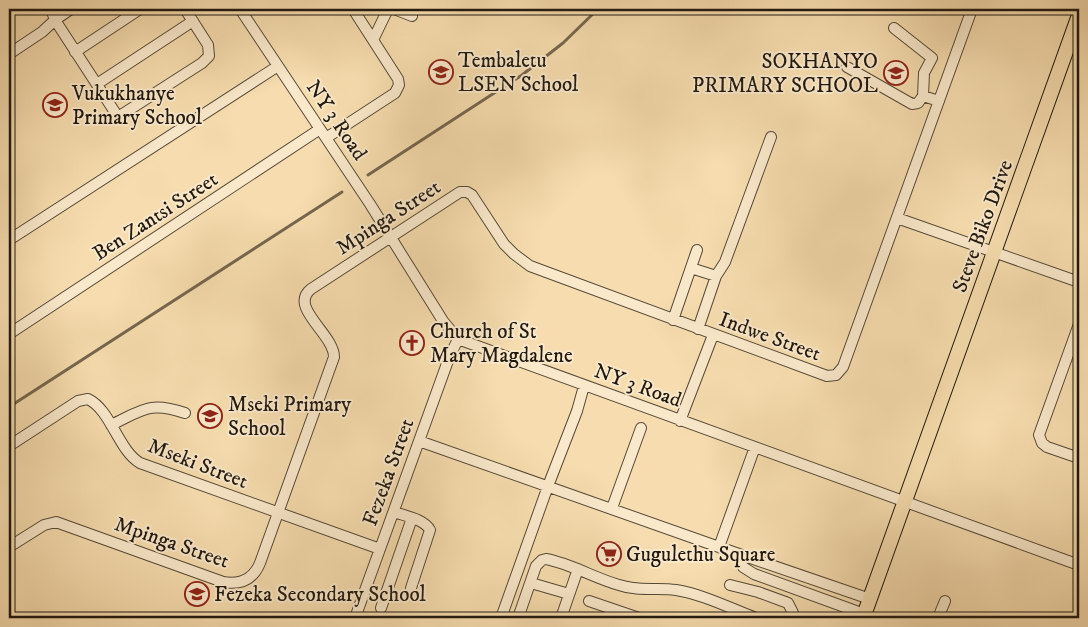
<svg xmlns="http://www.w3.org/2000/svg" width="1088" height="627" font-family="'IM FELL DW Pica',serif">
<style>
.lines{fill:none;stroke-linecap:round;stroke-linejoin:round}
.stream{stroke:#76664e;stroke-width:3}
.minor-casing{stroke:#564a38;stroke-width:12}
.major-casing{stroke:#211910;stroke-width:16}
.minor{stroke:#f9e8ca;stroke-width:10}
.major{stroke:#f6dcae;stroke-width:14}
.labels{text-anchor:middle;stroke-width:4;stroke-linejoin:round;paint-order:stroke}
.poi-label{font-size:21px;fill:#211910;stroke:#f9e8ca;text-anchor:start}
.street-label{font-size:21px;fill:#211910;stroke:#f9e8ca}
</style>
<rect width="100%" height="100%" fill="#f6dcae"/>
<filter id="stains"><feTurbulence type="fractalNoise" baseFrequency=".004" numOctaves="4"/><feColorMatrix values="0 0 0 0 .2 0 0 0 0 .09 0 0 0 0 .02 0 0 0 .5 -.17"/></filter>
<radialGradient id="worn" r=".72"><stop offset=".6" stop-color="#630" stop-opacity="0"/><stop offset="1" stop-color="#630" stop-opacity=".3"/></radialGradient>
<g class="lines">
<!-- stream -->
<path class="stream" d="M 368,175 L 522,75 L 563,43 L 598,9
M 9,407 L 342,192"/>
<defs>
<path id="minor" d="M 71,9 L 55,20 L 118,117 L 202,63 L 209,56 L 208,45 L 185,9
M 240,9 L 370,204 L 443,321 L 458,339 L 1079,565
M 394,9 L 412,16
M 894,28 L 932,58 L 924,73 L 923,96
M 373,40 L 388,9
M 75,52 L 140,9
M 9,54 L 42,32 L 55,20 L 51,9
M 847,67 L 912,104 L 918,103 L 923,96 L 939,101
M 97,84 L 193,21
M 326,138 L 395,93 L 399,85 L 398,79 L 353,9
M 897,218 L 1079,282
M 9,240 L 278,66
M 691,268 L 716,276 L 698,329
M 716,276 L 725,262 L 771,137
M 673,320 L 697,250
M 1079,324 L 1039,435 L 1042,443 L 1047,447 L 1079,458
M 9,334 L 320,129
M 680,421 L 713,335
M 111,425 C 143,410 149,401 185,413
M 419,441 L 736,553 L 870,599
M 9,446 L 78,401 L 88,399 C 111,410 118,450 140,463 L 380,549
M 612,508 L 641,428
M 394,512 C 405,516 424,519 430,530 L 411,588
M 9,547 L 44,525 L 56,522 L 223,582 C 240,585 253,580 260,563 L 334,357 C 334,334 288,307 311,289 L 460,192 L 467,192 L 472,195 L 504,244 L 514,254 L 530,266 L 827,376 L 836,375 L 843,367 L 972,9
M 719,547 L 755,447
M 736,553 L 743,567 L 754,574 L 864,614
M 531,583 L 569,594
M 730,585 L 758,592 L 788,603 L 793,613 L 792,618
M 589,601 L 639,618
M 381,608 L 412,518
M 355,618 L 449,358 L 458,339
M 501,618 L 548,486 L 577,411 L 584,386
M 518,618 L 536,566 L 542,560 L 546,559 C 572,564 594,578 619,585 C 639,592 657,587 676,590 C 702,594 732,609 756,618
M 561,618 L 578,569
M 938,618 L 945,601"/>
<path id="major" d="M 863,618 L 1079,15"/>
</defs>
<!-- minor casing -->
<use href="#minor" class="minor-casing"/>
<!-- major casing -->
<use href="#major" class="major-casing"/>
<!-- minor -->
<use href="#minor" class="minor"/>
<!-- major -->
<use href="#major" class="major"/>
</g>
<!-- icons -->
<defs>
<symbol id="school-ring" viewBox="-11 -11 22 22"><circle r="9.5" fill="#f9e8ca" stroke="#8f2418" stroke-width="1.5"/><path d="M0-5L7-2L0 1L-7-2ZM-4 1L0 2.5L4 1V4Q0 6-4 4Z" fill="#8f2418"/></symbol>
<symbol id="church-ring" viewBox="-11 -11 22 22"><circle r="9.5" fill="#f9e8ca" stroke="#8f2418" stroke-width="1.5"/><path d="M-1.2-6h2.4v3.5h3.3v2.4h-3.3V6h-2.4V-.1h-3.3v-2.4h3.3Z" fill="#8f2418"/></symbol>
<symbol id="supermarket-ring" viewBox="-11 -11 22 22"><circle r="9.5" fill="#f9e8ca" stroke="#8f2418" stroke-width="1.5"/><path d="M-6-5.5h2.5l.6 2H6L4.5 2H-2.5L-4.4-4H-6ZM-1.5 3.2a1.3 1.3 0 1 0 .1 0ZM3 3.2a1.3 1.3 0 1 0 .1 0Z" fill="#8f2418"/></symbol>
</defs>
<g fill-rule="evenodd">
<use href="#school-ring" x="427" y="58" width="28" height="28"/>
<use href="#school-ring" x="882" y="59" width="28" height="28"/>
<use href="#school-ring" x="41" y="91" width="28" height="28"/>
<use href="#church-ring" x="398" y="329" width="28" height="28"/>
<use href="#school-ring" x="196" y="402" width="28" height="28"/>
<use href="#supermarket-ring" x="595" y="540" width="28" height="28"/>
<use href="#school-ring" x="183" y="580" width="28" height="28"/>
</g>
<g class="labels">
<!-- poi labels -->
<g class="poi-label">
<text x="458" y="67">Tembaletu<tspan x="458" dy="24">LSEN School</tspan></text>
<text x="878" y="68" text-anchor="end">SOKHANYO<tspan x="878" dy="24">PRIMARY SCHOOL</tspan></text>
<text x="72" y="100">Vukukhanye<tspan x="72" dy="24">Primary School</tspan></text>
<text x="430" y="338">Church of St<tspan x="430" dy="24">Mary Magdalene</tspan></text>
<text x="228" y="411">Mseki Primary<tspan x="228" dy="24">School</tspan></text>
<text x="626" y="561">Gugulethu Square</text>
<text x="214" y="601">Fezeka Secondary School</text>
</g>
<!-- street labels -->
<g class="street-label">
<text transform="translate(337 120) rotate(56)" y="7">NY 3 Road</text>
<text transform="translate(155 216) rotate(-33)" y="7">Ben Zantsi Street</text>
<text transform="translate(388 217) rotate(-33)" y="7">Mpinga Street</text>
<text transform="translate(982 226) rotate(-70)" y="7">Steve Biko Drive</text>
<text transform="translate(770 336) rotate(20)" y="7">Indwe Street</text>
<text transform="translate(638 385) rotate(20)" y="7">NY 3 Road</text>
<text transform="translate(198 463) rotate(21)" y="7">Mseki Street</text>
<text transform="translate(388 472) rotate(-70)" y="7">Fezeka Street</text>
<text transform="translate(172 542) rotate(19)" y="7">Mpinga Street</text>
</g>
</g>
<!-- margin -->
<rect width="1088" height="627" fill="none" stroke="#f6dcae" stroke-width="30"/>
<rect x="10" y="10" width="1068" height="607" fill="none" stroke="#211910" stroke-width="2.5"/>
<rect x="15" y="15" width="1058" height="597" fill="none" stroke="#211910"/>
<rect width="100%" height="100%" filter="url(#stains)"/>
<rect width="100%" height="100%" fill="url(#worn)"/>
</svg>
